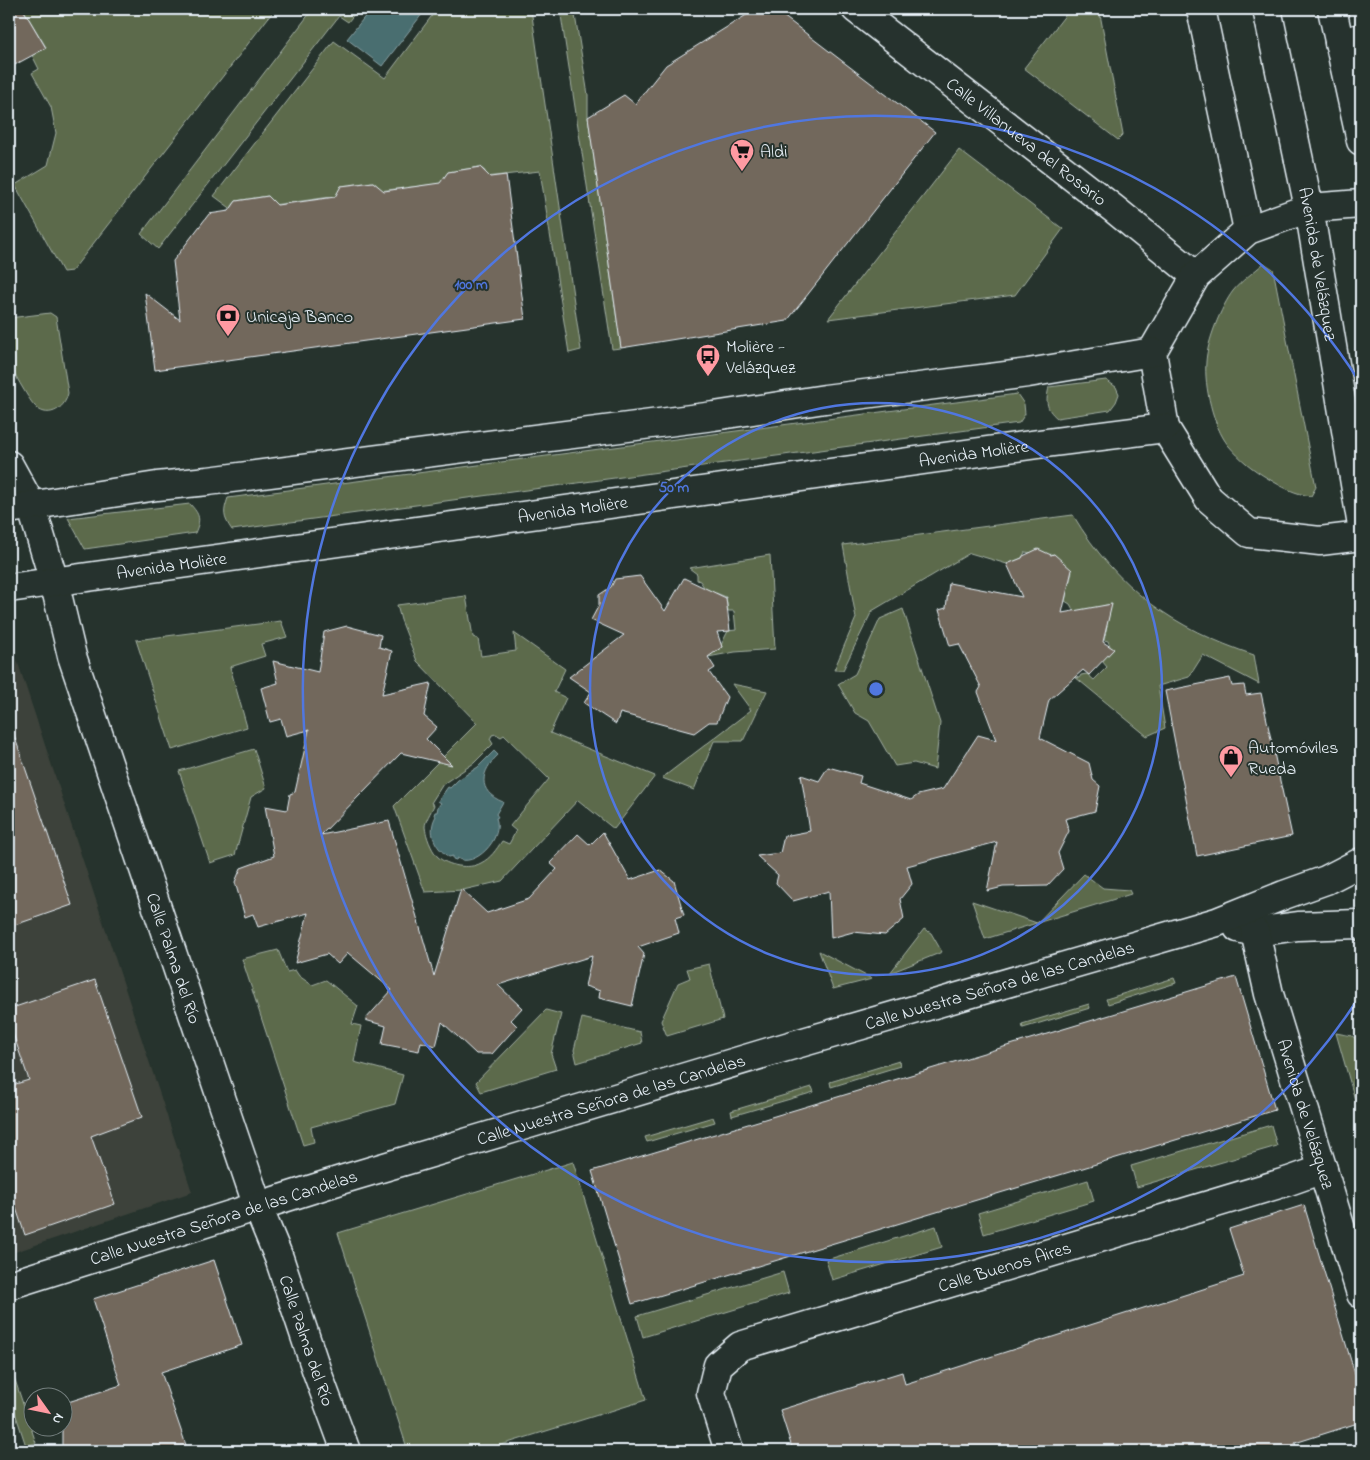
<svg xmlns="http://www.w3.org/2000/svg" width="1370" height="1460" font-family="'Indie Flower',sans-serif">
<style>
.built{fill:#3d433b}
.green{fill:#5b6b4c;stroke:#a2aea2;fill-rule:evenodd}
.water{fill:#4a6e70;stroke:#89a2a6}
.building{fill:#72675b;stroke:#e8f1f8}
.lines{fill:none;stroke-linecap:round;stroke-linejoin:round}
.street-casing{stroke:#e8f1f8;stroke-width:31}
.secondary-casing{stroke:#e8f1f8;stroke-width:31}
.primary-casing{stroke:#e8f1f8;stroke-width:31}
.street{stroke:#26332d;stroke-width:28}
.secondary{stroke:#26332d;stroke-width:28}
.primary{stroke:#26332d;stroke-width:28}
.ring{fill:none;stroke:#5077e0;stroke-width:2.5}
.labels{text-anchor:middle;stroke-width:4;stroke-linejoin:round;paint-order:stroke}
.street-label{font-size:18px;fill:#e8f1f8;stroke:#26332d}
.poi-label{font-size:18px;fill:#e8f1f8;stroke:#26332d;text-anchor:start}
.centre{fill:#5077e0;stroke:#26332d;stroke-width:2.5}
.ring-label{font-size:15px;text-anchor:middle;font-weight:bold;fill:#5077e0;stroke:#26332d;stroke-width:4;stroke-linejoin:round;paint-order:stroke}
</style>
<rect width="100%" height="100%" fill="#26332d"/>
<filter id="ink" filterUnits="userSpaceOnUse"><feTurbulence type="fractalNoise" baseFrequency=".02" numOctaves="2"/><feDisplacementMap in="SourceGraphic" scale="10" xChannelSelector="R" yChannelSelector="G"/><feConvolveMatrix kernelMatrix="1 2 1 2 8 2 1 2 1" color-interpolation-filters="sRGB"/></filter>
<g filter="url(#ink)">
<!-- built -->
<path class="built" d="M 16,657 L 192,1192 L 9,1254 L 9,658 Z"/>
<!-- green -->
<path class="green" d="M 23,9 L 275,9 L 72,271 L 63,272 L 15,185 L 48,165 L 56,133 L 51,107 L 32,73 L 39,69 L 32,55 L 46,47 Z
M 313,9 L 358,9 L 348,22 L 339,16 L 158,249 L 141,234 Z
M 437,9 L 531,9 L 581,350 L 569,353 L 540,171 L 485,177 L 485,171 L 480,167 L 448,172 L 444,178 L 445,183 L 379,191 L 378,186 L 373,182 L 341,186 L 338,196 L 273,205 L 272,200 L 268,196 L 236,201 L 232,206 L 233,210 L 214,196 L 334,41 L 385,78 Z
M 560,9 L 574,9 L 588,95 L 588,117 L 621,348 L 612,349 Z
M 1070,9 L 1099,9 L 1123,135 L 1118,140 L 1024,68 Z
M 959,150 L 1063,229 L 1015,295 L 828,319 Z
M 1264,263 L 1273,269 L 1316,487 L 1311,496 C 1295,494 1282,487 1269,479 C 1252,469 1241,460 1228,445 C 1213,426 1204,386 1206,362 C 1207,342 1221,307 1233,291 C 1241,281 1254,272 1264,263 Z
M 50,313 L 56,317 L 68,393 C 65,410 46,420 34,405 C 29,400 10,367 9,361 C 7,349 9,330 9,318 Z
M 1106,380 L 1116,387 L 1119,394 L 1116,402 L 1110,410 L 1057,418 C 1045,408 1046,401 1049,387 Z
M 1017,394 L 1024,404 L 1025,414 L 1019,423 L 232,530 C 223,517 223,512 228,498 Z
M 190,504 C 200,515 201,519 195,533 L 85,549 L 68,518 Z
M 1073,515 C 1117,589 1173,628 1254,655 L 1259,684 L 1203,655 L 1189,677 L 1158,686 L 1165,728 L 1147,736 L 1075,677 L 1079,678 L 1081,675 L 1087,674 L 1094,680 L 1107,667 L 1102,661 L 1110,646 L 1108,641 L 1104,640 L 1111,604 L 1102,606 L 1098,612 L 1075,613 L 1070,604 L 1065,601 L 1072,572 L 1065,570 L 1054,554 C 1042,556 1036,553 1025,552 L 1022,558 L 1007,564 L 970,553 L 872,611 L 843,670 L 834,670 L 856,618 L 843,545 Z
M 770,555 L 775,649 L 735,652 L 708,657 L 717,648 L 722,647 L 721,645 L 728,631 L 736,630 L 734,611 L 728,611 L 726,597 L 716,593 L 712,599 L 700,581 L 697,580 L 697,574 L 689,568 Z
M 466,596 L 473,637 L 478,639 L 481,656 L 516,651 L 514,633 L 565,669 L 554,692 L 566,698 L 550,733 L 655,776 L 614,829 L 578,800 L 502,881 L 463,890 L 425,892 L 394,806 L 477,723 L 417,661 L 401,620 L 397,605 ZM 496,734 L 501,737 L 504,735 L 549,779 L 510,826 L 516,831 L 509,844 L 502,841 C 496,850 491,858 481,863 C 469,870 447,866 437,856 C 431,849 426,836 425,827 C 425,821 431,812 434,805 L 431,803 L 443,784 L 474,763 L 493,744 L 490,739 L 492,735 Z
M 903,609 L 940,723 L 935,769 L 914,763 L 895,766 L 869,721 L 855,713 L 838,684 L 855,674 L 880,619 Z
M 281,621 L 287,637 L 261,644 L 265,656 L 230,667 L 247,727 L 172,750 L 136,640 Z
M 732,684 L 767,691 L 743,741 L 714,741 L 694,790 L 662,778 L 751,710 Z
M 254,749 L 266,788 L 251,797 L 235,855 L 210,863 L 179,771 Z
M 1084,874 L 1103,888 L 1129,890 L 1131,894 L 985,939 L 972,901 L 1037,923 Z
M 924,929 L 931,933 L 942,952 L 890,973 Z
M 278,950 L 287,972 L 295,970 L 299,976 L 312,985 L 326,980 L 358,1006 L 352,1024 L 361,1026 L 354,1062 L 403,1075 L 395,1104 L 311,1127 L 314,1142 L 303,1145 L 242,959 Z
M 819,951 L 872,979 L 833,989 Z
M 709,964 L 723,1019 L 667,1036 L 661,1021 L 678,983 L 690,978 L 687,969 Z
M 1174,978 L 1176,983 L 1108,1004 L 1106,999 Z
M 1089,1004 L 1090,1008 L 1023,1028 L 1022,1024 Z
M 546,1010 L 561,1014 L 551,1054 L 556,1069 L 481,1092 L 476,1082 Z
M 582,1018 L 640,1032 L 642,1043 L 577,1063 L 574,1050 Z
M 1336,1033 L 1352,1036 L 1361,1042 L 1361,1121 Z
M 899,1061 L 900,1066 L 831,1087 L 830,1082 Z
M 812,1087 L 814,1092 L 732,1116 L 731,1111 Z
M 713,1117 L 715,1122 L 647,1142 L 645,1137 Z
M 1271,1125 L 1277,1146 L 1137,1187 L 1131,1166 Z
M 573,1162 L 646,1400 L 482,1451 L 408,1451 L 338,1233 Z
M 1088,1180 L 1094,1201 L 984,1234 L 978,1213 Z
M 936,1226 L 942,1247 L 832,1280 L 826,1260 Z
M 783,1272 L 789,1293 L 643,1337 L 637,1316 Z
M 14,1377 L 36,1443 L 26,1446 L 9,1394 L 9,1379 Z"/>
<!-- water -->
<path class="water" d="M 371,9 L 426,9 L 382,66 L 347,39 Z
M 494,751 L 498,755 C 481,771 476,791 503,802 L 496,814 L 498,817 L 496,818 C 504,839 474,869 457,858 L 456,860 L 453,859 L 453,856 L 449,857 C 435,848 427,832 436,816 L 434,815 L 435,812 L 437,812 L 438,807 L 441,803 L 438,801 L 448,787 L 450,788 L 458,780 L 478,767 Z"/>
<!-- building -->
<path class="building" d="M 9,9 L 23,9 L 46,48 L 9,68 Z
M 756,9 L 774,9 L 935,132 L 787,321 L 621,348 L 588,117 L 624,95 L 635,104 L 666,65 Z
M 480,167 L 490,177 L 506,175 L 525,319 L 155,370 L 145,293 L 180,320 L 173,261 L 209,214 L 229,211 L 236,201 L 268,196 L 277,205 L 335,197 L 341,186 L 373,182 L 384,191 L 440,183 L 448,172 Z
M 1038,549 L 1051,555 L 1054,554 L 1072,570 L 1062,613 L 1112,604 L 1103,642 L 1114,649 L 1089,675 L 1083,670 L 1049,700 L 1040,738 L 1089,763 L 1093,780 L 1100,786 L 1095,811 L 1065,819 L 1069,831 L 1058,853 L 1063,869 L 1047,886 L 1003,887 L 987,891 L 997,842 L 907,866 L 912,884 L 900,899 L 904,919 L 885,935 L 853,932 L 831,938 L 829,891 L 793,901 L 776,883 L 778,875 L 757,856 L 780,853 L 784,836 L 810,831 L 801,775 L 819,781 L 828,767 L 861,776 L 859,783 L 911,800 L 918,795 L 943,789 L 978,735 L 996,740 L 978,692 L 981,687 L 959,644 L 950,646 L 939,610 L 946,608 L 949,583 L 1022,597 L 1007,564 L 1022,558 L 1023,556 Z
M 640,576 L 665,611 L 684,578 L 726,598 L 730,631 L 717,632 L 722,647 L 708,657 L 715,668 L 709,672 L 727,697 L 717,722 L 709,722 L 694,733 L 620,713 L 616,724 L 584,703 L 591,692 L 569,677 L 624,635 L 591,620 L 599,605 L 599,595 L 611,587 L 615,579 Z
M 347,626 L 381,635 L 379,647 L 392,651 L 382,694 L 431,683 L 424,716 L 437,727 L 426,739 L 452,765 L 401,753 L 321,835 L 389,821 L 434,976 L 461,889 L 487,913 L 529,899 L 557,869 L 550,863 L 578,834 L 590,845 L 603,832 L 630,880 L 660,870 L 674,881 L 684,915 L 675,918 L 679,933 L 638,947 L 644,954 L 632,1006 L 599,998 L 600,991 L 585,986 L 592,956 L 498,985 L 522,1008 L 511,1020 L 517,1026 L 492,1054 L 476,1054 L 442,1022 L 436,1046 L 421,1042 L 419,1051 L 382,1044 L 386,1026 L 365,1020 L 392,990 L 348,953 L 338,964 L 327,954 L 295,963 L 308,913 L 258,927 L 253,914 L 245,917 L 235,882 L 241,868 L 274,856 L 265,806 L 287,810 L 290,794 L 295,792 L 309,730 L 286,736 L 281,719 L 270,722 L 261,688 L 278,683 L 273,661 L 318,672 L 324,632 Z
M 1230,678 L 1232,686 L 1244,685 L 1246,695 L 1261,693 L 1292,836 L 1197,856 L 1165,691 Z
M 14,735 L 72,905 L 9,927 L 9,736 Z
M 1236,977 L 1275,1110 L 632,1304 L 592,1171 Z
M 95,980 L 142,1117 L 91,1136 L 115,1204 L 25,1235 L 9,1187 L 9,1086 L 29,1080 L 9,1022 L 9,1009 Z
M 1304,1205 L 1361,1394 L 1361,1422 L 1295,1443 L 1297,1451 L 793,1451 L 780,1410 L 902,1372 L 905,1384 L 1244,1276 L 1229,1229 Z
M 214,1260 L 242,1345 L 161,1372 L 188,1451 L 62,1451 L 62,1404 L 121,1385 L 93,1299 Z"/>
<g class="lines">
<defs>
<g id="street">
<path d="M 1339,43 L 1361,38"/>
<path id="s1" d="M 9,465 L 31,505 L 54,581 L 72,656 L 258,1207 L 279,1258 L 317,1372 L 346,1451"/>
<path d="M 1238,928 L 1255,932 L 1298,926 L 1358,924 L 1361,926"/>
<path id="s2" d="M 1255,932 L 1269,994 L 1361,1294"/>
<path id="s3" d="M 9,1285 L 344,1179 L 512,1129 L 769,1052 L 1217,922 L 1284,895 L 1326,880 L 1361,862"/>
<path id="s4" d="M 729,1451 L 711,1393 L 718,1365 L 740,1346 L 1289,1181 L 1323,1169"/>
</g>
<g id="secondary">
<path id="s5" d="M 856,9 L 1114,209 L 1196,276"/>
<path d="M 1201,9 L 1248,230"/>
</g>
<g id="primary">
<path id="s6" d="M 1267,9 L 1309,208 L 1361,520"/>
<path d="M 1332,9 L 1361,141"/>
<path d="M 1361,204 L 1309,208 L 1248,230 L 1196,276 L 1152,352 L 1165,428 L 1209,499 L 1249,533 L 1320,541 L 1361,536"/>
<path d="M 9,509 L 157,486 L 208,481 L 714,416 L 825,399 L 1028,373 L 1152,352"/>
<path id="s7" d="M 9,588 L 1038,444 L 1165,428"/>
</g>
</defs>
<!-- street casing -->
<use href="#street" class="street-casing"/>
<!-- secondary casing -->
<use href="#secondary" class="secondary-casing"/>
<!-- primary casing -->
<use href="#primary" class="primary-casing"/>
<!-- street -->
<use href="#street" class="street"/>
<!-- secondary -->
<use href="#secondary" class="secondary"/>
<!-- primary -->
<use href="#primary" class="primary"/>
</g>
</g>
<!-- distance rings -->
<g class="ring">
<circle cx="876" cy="689" r="286"/>
<path d="M1359 997A573 573 0 1 1 1359 381"/>
</g>
<!-- icons -->
<defs>
<symbol id="supermarket-pin" viewBox="-11 -11 22 30"><path d="M0 17L-7.5 6A9.5 9.5 0 1 1 7.5 6Z" fill="#ff9aa2" stroke="#26332d"/><path d="M-6-5.5h2.5l.6 2H6L4.5 2H-2.5L-4.4-4H-6ZM-1.5 3.2a1.3 1.3 0 1 0 .1 0ZM3 3.2a1.3 1.3 0 1 0 .1 0Z" fill="#111"/></symbol>
<symbol id="bank-pin" viewBox="-11 -11 22 30"><path d="M0 17L-7.5 6A9.5 9.5 0 1 1 7.5 6Z" fill="#ff9aa2" stroke="#26332d"/><path d="M-6-4H6V4H-6ZM0-2.3a2.3 2.3 0 1 0 0 4.6a2.3 2.3 0 1 0 0-4.6Z" fill="#111"/></symbol>
<symbol id="bus-pin" viewBox="-11 -11 22 30"><path d="M0 17L-7.5 6A9.5 9.5 0 1 1 7.5 6Z" fill="#ff9aa2" stroke="#26332d"/><path d="M-5-6H5V4H4V6H2V4H-2V6H-4V4H-5ZM-3.5-4V0h7V-4ZM-3.5 1.2v1.5H-2V1.2ZM2 1.2v1.5H3.5V1.2Z" fill="#111"/></symbol>
<symbol id="shop-pin" viewBox="-11 -11 22 30"><path d="M0 17L-7.5 6A9.5 9.5 0 1 1 7.5 6Z" fill="#ff9aa2" stroke="#26332d"/><path d="M-5-2.5h2.3a2.7 3.5 0 0 1 5.4 0H5L5.5 6h-11ZM-1.5-2.5h3a1.5 2.3 0 0 0-3 0Z" fill="#111"/></symbol>
</defs>
<g fill-rule="evenodd">
<use href="#supermarket-pin" x="728" y="137" width="28" height="38"/>
<use href="#bank-pin" x="214" y="302" width="28" height="38"/>
<use href="#bus-pin" x="694" y="342" width="28" height="38"/>
<use href="#shop-pin" x="1217" y="743" width="28" height="38"/>
</g>
<g class="labels">
<!-- street labels -->
<g class="street-label">
<text dy="6" stroke="none"><textPath href="#s5" startOffset="216">Calle Villanueva del Rosario</textPath></text>
<text dy="6" stroke="none"><textPath href="#s6" startOffset="260">Avenida de Velázquez</textPath></text>
<text dy="6" stroke="none"><textPath href="#s7" startOffset="974">Avenida Molière</textPath></text>
<text dy="6" stroke="none"><textPath href="#s7" startOffset="569">Avenida Molière</textPath></text>
<text dy="6" stroke="none"><textPath href="#s7" startOffset="164">Avenida Molière</textPath></text>
<text dy="6" stroke="none"><textPath href="#s1" startOffset="521">Calle Palma del Río</textPath></text>
<text dy="6" stroke="none"><textPath href="#s3" startOffset="1035">Calle Nuestra Señora de las Candelas</textPath></text>
<text dy="6" stroke="none"><textPath href="#s3" startOffset="630">Calle Nuestra Señora de las Candelas</textPath></text>
<text dy="6" stroke="none"><textPath href="#s2" startOffset="189">Avenida de Velázquez</textPath></text>
<text dy="6" stroke="none"><textPath href="#s3" startOffset="225">Calle Nuestra Señora de las Candelas</textPath></text>
<text dy="6" stroke="none"><textPath href="#s4" startOffset="395">Calle Buenos Aires</textPath></text>
<text dy="6" stroke="none"><textPath href="#s1" startOffset="926">Calle Palma del Río</textPath></text>
</g>
<!-- poi labels -->
<g class="poi-label">
<text x="760" y="157">Aldi</text>
<text x="246" y="322">Unicaja Banco</text>
<text x="726" y="352">Molière -<tspan x="726" dy="21">Velázquez</tspan></text>
<text x="1248" y="753">Automóviles<tspan x="1248" dy="21">Rueda</tspan></text>
</g>
</g>
<circle cx="876" cy="689" r="8" class="centre"/>
<g class="ring-label">
<text x="471" y="289">100 m</text>
<text x="674" y="492">50 m</text>
</g>
<!-- margin -->
<rect width="1370" height="1460" fill="none" stroke="#26332d" stroke-width="30"/>
<rect x="15" y="15" width="1340" height="1430" fill="none" stroke="#e8f1f8" stroke-width="2" filter="url(#ink)"/>
<!-- north arrow -->
<g transform="translate(48 1412) rotate(123)"><circle r="24" fill="#26332d" stroke="#747f7e"/>
<path d="M0-4L9 19L0 12L-9 19Z" fill="#ff9aa2"/>
<text y="-8" font-size="14" font-weight="bold" text-anchor="middle" fill="#e8f1f8">N</text>
</g>
</svg>
